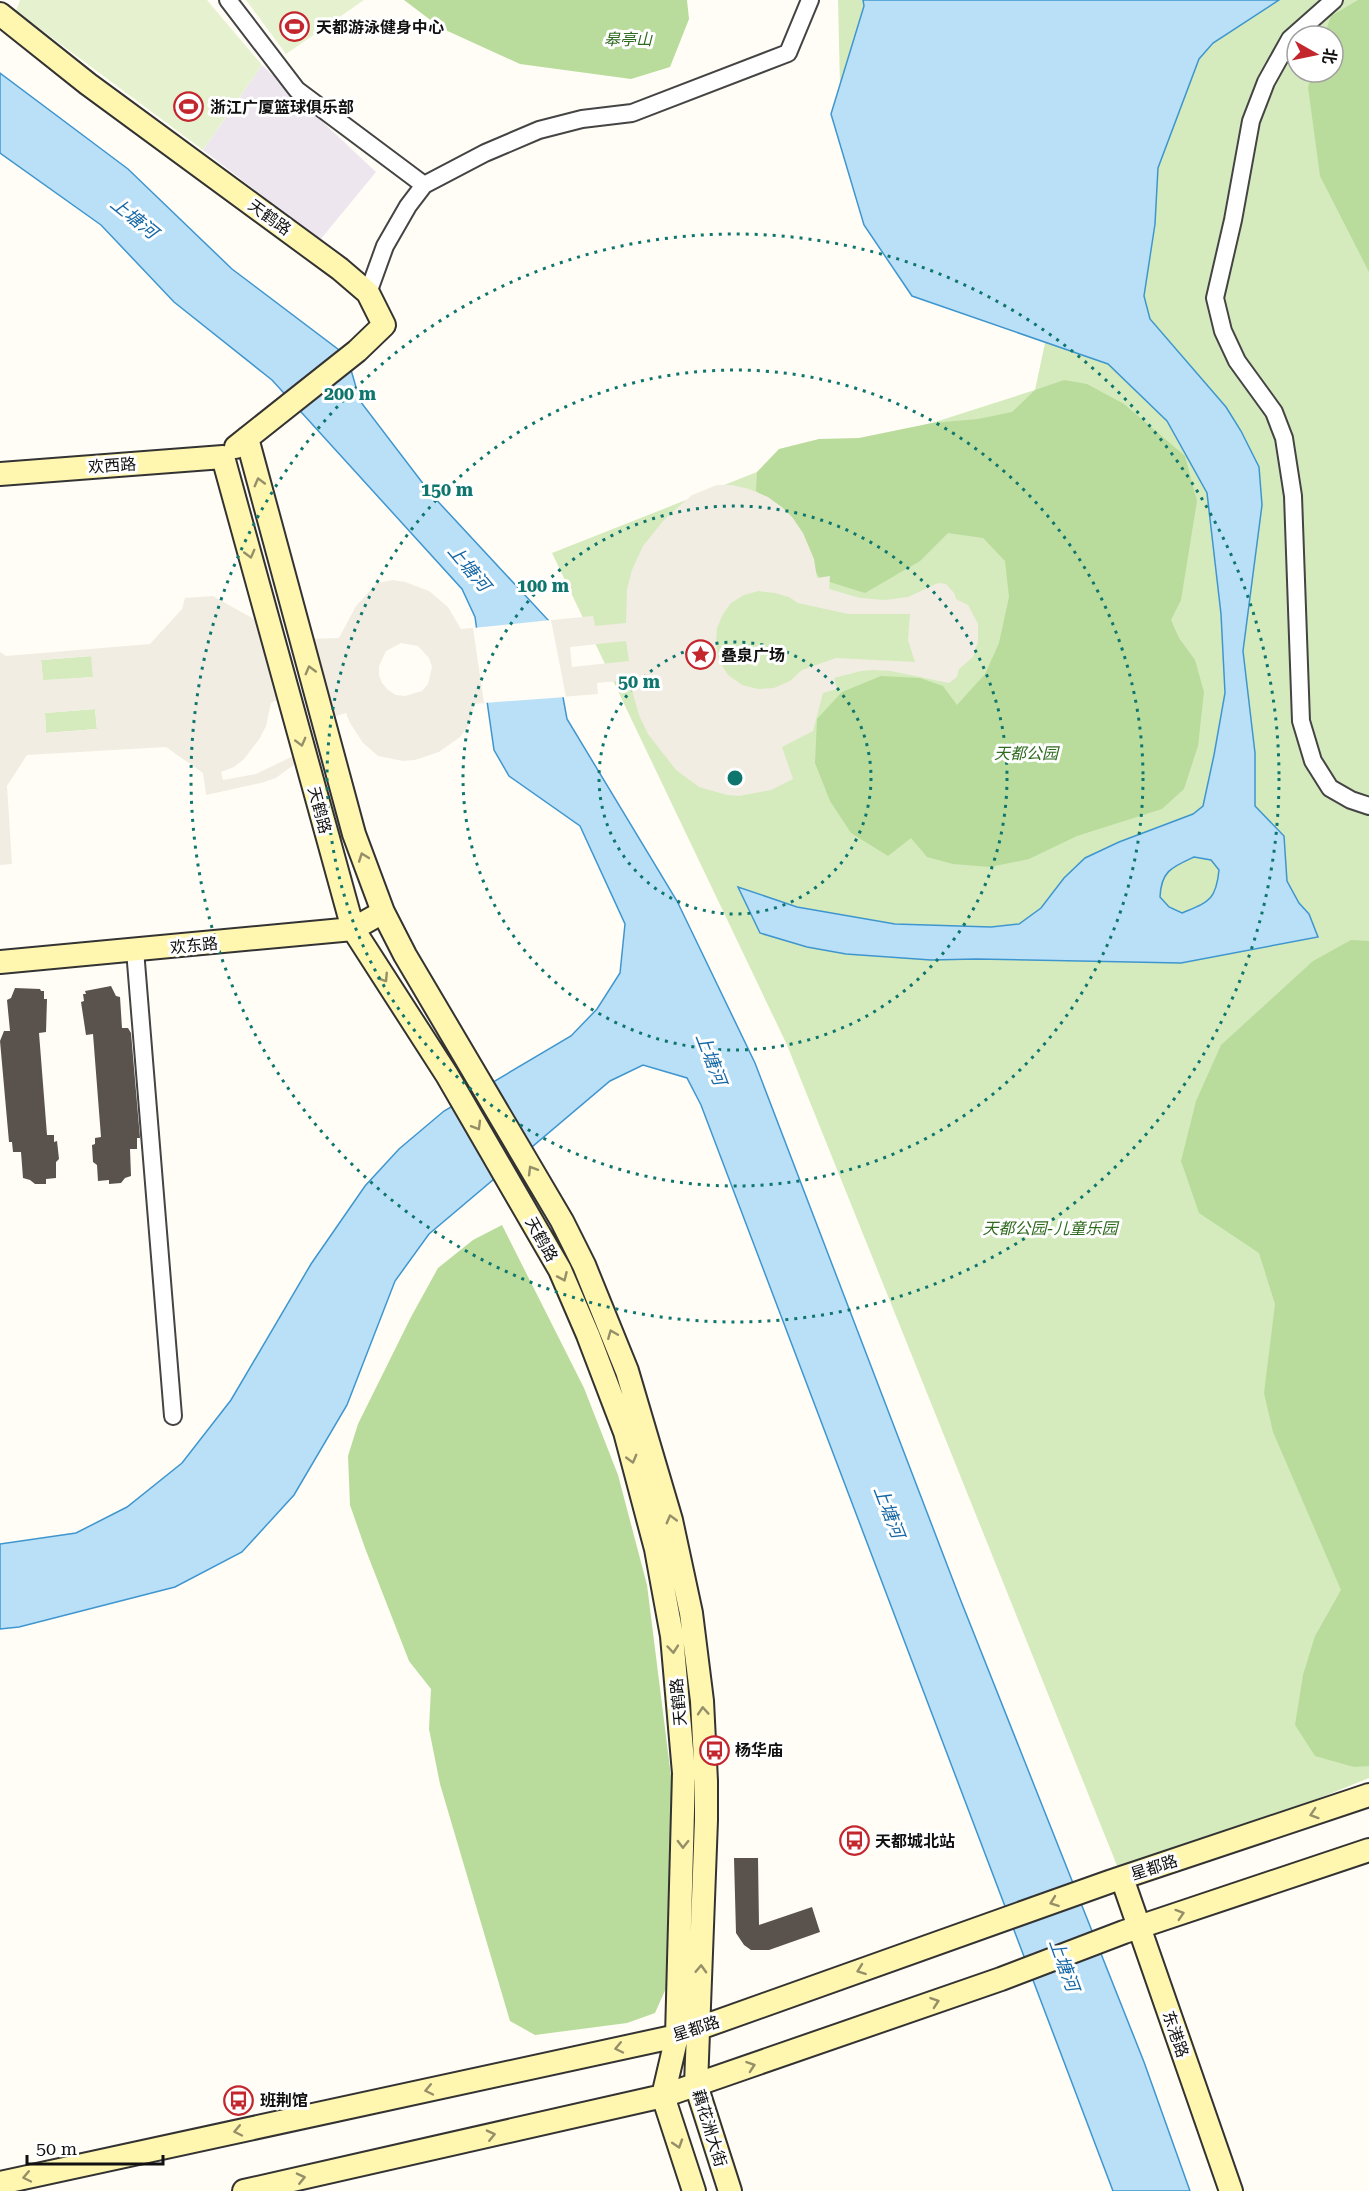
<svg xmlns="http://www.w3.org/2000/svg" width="1369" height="2191" font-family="'Roboto Serif','Noto Sans SC',serif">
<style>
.industrial{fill:#eee6ef}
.green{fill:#d5ebbd;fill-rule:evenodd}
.forest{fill:#b9dc9c}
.pitch{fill:#e6f2cf}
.plaza{fill:#f1ede2;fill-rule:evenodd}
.water{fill:#b9e0f7;stroke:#3f96cf;stroke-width:1.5;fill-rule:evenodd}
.pier{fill:#fffdf5}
.building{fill:#5a524d}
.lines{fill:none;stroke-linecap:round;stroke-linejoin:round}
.street-casing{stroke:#444;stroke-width:20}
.secondary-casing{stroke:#333;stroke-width:26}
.street{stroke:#fff;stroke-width:16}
.secondary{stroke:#fff6b0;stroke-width:22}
.oneway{stroke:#948f68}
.ring{fill:none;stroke:#0f766e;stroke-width:3;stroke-dasharray:3 6}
.labels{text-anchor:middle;stroke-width:6;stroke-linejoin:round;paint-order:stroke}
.poi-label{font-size:16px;font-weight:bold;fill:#111;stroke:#fff;text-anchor:start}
.park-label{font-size:16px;font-style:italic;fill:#2f6b1f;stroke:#fff}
.street-label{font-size:16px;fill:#111;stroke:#fff}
.water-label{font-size:18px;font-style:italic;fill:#1768a6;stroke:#fff}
.centre{fill:#0f766e;stroke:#fff;stroke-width:3}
.ring-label{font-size:18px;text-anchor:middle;font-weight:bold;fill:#0f766e;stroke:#fff;stroke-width:6;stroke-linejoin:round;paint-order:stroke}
</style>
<rect width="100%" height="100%" fill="#fffdf5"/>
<!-- industrial -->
<path class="industrial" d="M 262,65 L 376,172 L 320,240 L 203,150 Z"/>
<!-- green -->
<path class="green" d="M 838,0 L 1369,0 L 1369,1778 L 1122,1878 L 787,1045 L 552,553 L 757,472 L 932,423 L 1035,390 L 1045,343 L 912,296 L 840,86 ZM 1297,36 L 1333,36 L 1333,72 L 1297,72 Z
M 92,656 L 93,677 L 43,681 L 41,660 Z
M 95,709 L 97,729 L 46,733 L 45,713 Z"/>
<!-- forest -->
<path class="forest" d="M 404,0 L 687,0 L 689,19 L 670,67 L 631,79 L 520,64 L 441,28 Z
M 1358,0 L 1369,0 L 1369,272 L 1320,176 L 1308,87 L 1313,72 L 1333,72 L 1333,36 L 1324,36 L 1331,16 Z
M 1064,380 L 1087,384 L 1124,404 L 1185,456 L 1197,501 L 1181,600 L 1171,620 L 1179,638 L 1195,660 L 1204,692 L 1198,746 L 1184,789 L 1162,809 L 1077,836 L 1029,859 L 990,867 L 953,864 L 927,857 L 911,838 L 888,856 L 851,833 L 830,801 L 815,763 L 817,719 L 842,692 L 881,676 L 920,678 L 943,686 L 957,705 L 985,674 L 999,643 L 1009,597 L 1005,561 L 983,538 L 948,533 L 920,561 L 865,593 L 820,579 L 807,558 L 794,520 L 756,491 L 757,472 L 779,449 L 819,439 L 859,438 L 932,423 L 978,419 L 1012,412 L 1035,390 Z
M 1351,940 L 1369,941 L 1369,1766 L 1354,1767 L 1315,1756 L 1295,1725 L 1303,1675 L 1315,1636 L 1341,1590 L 1273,1432 L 1264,1393 L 1275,1304 L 1259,1253 L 1199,1213 L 1181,1161 L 1196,1101 L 1221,1045 L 1313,961 Z
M 502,1225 L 584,1388 L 618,1475 L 647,1585 L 672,1784 L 667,1986 L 655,2013 L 627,2023 L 535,2035 L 510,2021 L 440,1784 L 429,1729 L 431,1689 L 409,1661 L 365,1548 L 350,1505 L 348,1456 L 358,1424 L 411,1317 L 438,1268 L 473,1240 Z"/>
<!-- pitch -->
<path class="pitch" d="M 20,0 L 207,0 L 262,65 L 203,150 L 16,11 Z
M 246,0 L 364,0 L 286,54 Z"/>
<!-- plaza -->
<path class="plaza" d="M 717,485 L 732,485 L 749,489 L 768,497 L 783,508 L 792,517 L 803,533 L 814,559 L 817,578 L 830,576 L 829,589 L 860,598 L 885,600 L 908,597 L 938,583 L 946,584 L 954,593 L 956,599 L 968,605 L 978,624 L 978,642 L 973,657 L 959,669 L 957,677 L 949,683 L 891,671 L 873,670 L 861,671 L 834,678 L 837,689 L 823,693 L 813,731 L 782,747 L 793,779 L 771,790 L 739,796 L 727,795 L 699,787 L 676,770 L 648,734 L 639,715 L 629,680 L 597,683 L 598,694 L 474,704 L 469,725 L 460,737 L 439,752 L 415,760 L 403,761 L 378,756 L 363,743 L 350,723 L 346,713 L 329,718 L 306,639 L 339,638 L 356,606 L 377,583 L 393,580 L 405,582 L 429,591 L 448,607 L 461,629 L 593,616 L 595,626 L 626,623 L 627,589 L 632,570 L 643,546 L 663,521 L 678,507 L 692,495 ZM 759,591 L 775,593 L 789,597 L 798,603 L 848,614 L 910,614 L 908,640 L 915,662 L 836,658 L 802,670 L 790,681 L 774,688 L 758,689 L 742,685 L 728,675 L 719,661 L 716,643 L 717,628 L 723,614 L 731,603 L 744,595 ZM 626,641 L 629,661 L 572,667 L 570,647 ZM 401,643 L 418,646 L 429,658 L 432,667 L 428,684 L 422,691 L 405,696 L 396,695 L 388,690 L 382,683 L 379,675 L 379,666 L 386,651 Z
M 213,596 L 261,623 L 279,699 L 271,703 L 266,726 L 260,738 L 244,759 L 234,767 L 221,772 L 223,780 L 256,774 L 293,756 L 295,764 L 276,778 L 261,783 L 206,795 L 203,773 L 166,747 L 27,755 L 7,786 L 12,864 L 0,865 L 0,652 L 6,656 L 150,644 L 182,609 L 185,598 ZM 91,656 L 93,677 L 43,680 L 41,660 ZM 95,709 L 97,729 L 46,733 L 45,713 Z"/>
<!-- water -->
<path class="water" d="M 863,0 L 1279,0 L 1213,43 L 1199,59 L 1158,168 L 1155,224 L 1144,296 L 1150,319 L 1226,407 L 1241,431 L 1259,467 L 1262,505 L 1243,651 L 1255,753 L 1255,806 L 1284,836 L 1287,881 L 1299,903 L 1309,914 L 1318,937 L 1181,963 L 976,959 L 931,960 L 846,954 L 807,947 L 760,933 L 738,887 L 797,907 L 895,924 L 991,927 L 1019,924 L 1041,908 L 1064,878 L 1085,858 L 1119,842 L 1193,814 L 1203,806 L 1214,755 L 1225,693 L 1221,614 L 1207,493 L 1167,421 L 1108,364 L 912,296 L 864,225 L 831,114 L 864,6 ZM 1194,857 L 1211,860 L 1219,870 C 1216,901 1208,902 1182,913 L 1169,907 L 1160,897 C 1161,871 1172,867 1194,857 Z
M 0,73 L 128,169 L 232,269 L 347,356 L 360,401 L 431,494 L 549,621 L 567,719 L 677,901 L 755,1063 L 959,1596 L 1144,2062 L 1190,2191 L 1113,2191 L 701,1105 L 687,1078 L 643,1065 L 610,1081 L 429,1234 L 395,1281 L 347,1405 L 294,1495 L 242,1552 L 175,1587 L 19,1627 L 0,1629 L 0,1544 L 76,1533 L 127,1507 L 182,1463 L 231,1400 L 311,1264 L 365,1186 L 399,1149 L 444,1111 L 571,1036 L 597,1009 L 620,973 L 625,924 L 580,826 L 509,776 L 494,750 L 475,617 L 462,589 L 272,380 L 174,302 L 101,225 L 0,153 Z"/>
<!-- pier -->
<path class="pier" d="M 551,620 L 566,697 L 484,703 L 473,628 Z"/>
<!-- building -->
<path class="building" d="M 111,986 L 116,996 L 120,997 L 122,1028 L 128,1028 L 131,1033 L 140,1138 L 137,1138 L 137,1149 L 130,1149 L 131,1176 L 125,1178 L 121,1183 L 109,1184 L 109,1180 L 98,1181 L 97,1165 L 93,1162 L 92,1145 L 95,1144 L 95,1138 L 101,1137 L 93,1034 L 86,1035 L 81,1002 L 84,1001 L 83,994 L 86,994 L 85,991 Z
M 15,988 L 40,989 L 41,991 L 44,991 L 44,999 L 47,999 L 46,1032 L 39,1033 L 47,1135 L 54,1135 L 54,1142 L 57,1141 L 59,1159 L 56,1162 L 56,1178 L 46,1179 L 46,1184 L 35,1184 L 30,1180 L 23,1178 L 21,1152 L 13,1152 L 12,1142 L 9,1142 L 0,1041 L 4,1031 L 10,1031 L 7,1000 L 11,998 Z
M 734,1858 L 758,1858 L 759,1925 L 812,1907 L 820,1932 L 769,1950 L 751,1950 L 744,1945 L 736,1933 Z"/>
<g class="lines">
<defs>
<path id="street" d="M 228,0 L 297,90 L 424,185
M 1334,0 L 1290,39 L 1266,82 L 1251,121 L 1233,220 L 1215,298 L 1223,331 L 1237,361 L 1274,412 L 1284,438 L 1293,496 L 1301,721 L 1313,761 L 1330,788 L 1351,800 L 1369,806
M 368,293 L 385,246 L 408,206 L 424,185 L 485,153 L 539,130 L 582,119 L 632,113 L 788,53 L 810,0
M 135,950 L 173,1416"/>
<path id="secondary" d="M 0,14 L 88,84 L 340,269 L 368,293 L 384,325 L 357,351 L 236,447
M 247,438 L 354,834 L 383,912 L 405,955 L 562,1221 L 584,1265 L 627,1371 L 671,1520 L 691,1613 L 702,1701 L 706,1781 L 706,1820 L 696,2085 L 730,2191
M 223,457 L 353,929 L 447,1075 L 560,1270 L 588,1335 L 625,1432 L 656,1549 L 672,1636 L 684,1773 L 677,2036 L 663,2096
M 0,474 L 223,457
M 0,962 L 353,929 L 383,912
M 1122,1878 L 1231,2191
M 663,2096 L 694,2191
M 0,2183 L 677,2036 L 1109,1882 L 1369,1795
M 244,2191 L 663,2096 L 1001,1979 L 1124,1932 L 1369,1850"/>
</defs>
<!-- street casing -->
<use href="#street" class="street-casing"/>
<!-- secondary casing -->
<use href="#secondary" class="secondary-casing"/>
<!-- street -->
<use href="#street" class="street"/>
<!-- secondary -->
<use href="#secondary" class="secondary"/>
</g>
<!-- one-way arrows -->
<defs><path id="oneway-chevron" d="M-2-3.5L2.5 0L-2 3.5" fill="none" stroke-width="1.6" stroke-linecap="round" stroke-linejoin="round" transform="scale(1.5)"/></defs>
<g class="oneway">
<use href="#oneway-chevron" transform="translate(259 482) rotate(-105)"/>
<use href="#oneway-chevron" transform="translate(250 554) rotate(75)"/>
<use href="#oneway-chevron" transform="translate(310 670) rotate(-105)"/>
<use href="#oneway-chevron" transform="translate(301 742) rotate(75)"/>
<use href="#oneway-chevron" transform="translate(363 857) rotate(-110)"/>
<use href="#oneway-chevron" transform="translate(384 978) rotate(57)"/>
<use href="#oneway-chevron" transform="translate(477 1126) rotate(59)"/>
<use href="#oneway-chevron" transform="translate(532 1170) rotate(-121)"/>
<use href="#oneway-chevron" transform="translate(563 1277) rotate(66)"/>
<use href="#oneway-chevron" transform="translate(612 1334) rotate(-112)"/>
<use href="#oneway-chevron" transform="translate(632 1459) rotate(75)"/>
<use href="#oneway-chevron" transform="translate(671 1519) rotate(-105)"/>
<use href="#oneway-chevron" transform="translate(673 1649) rotate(85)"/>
<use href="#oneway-chevron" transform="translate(703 1711) rotate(-94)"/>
<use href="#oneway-chevron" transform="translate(1314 1814) rotate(162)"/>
<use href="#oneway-chevron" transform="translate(683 1844) rotate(91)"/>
<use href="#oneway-chevron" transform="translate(1054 1902) rotate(160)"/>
<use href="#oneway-chevron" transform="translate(1180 1914) rotate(-18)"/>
<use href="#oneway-chevron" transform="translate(701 1969) rotate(-88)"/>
<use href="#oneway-chevron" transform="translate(861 1970) rotate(160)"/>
<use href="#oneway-chevron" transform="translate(935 2002) rotate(-19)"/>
<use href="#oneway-chevron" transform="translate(619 2048) rotate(168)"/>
<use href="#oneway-chevron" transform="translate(751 2066) rotate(-19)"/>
<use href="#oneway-chevron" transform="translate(429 2090) rotate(168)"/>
<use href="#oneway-chevron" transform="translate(238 2131) rotate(168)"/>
<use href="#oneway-chevron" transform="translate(491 2135) rotate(-13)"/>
<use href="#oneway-chevron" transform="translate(678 2144) rotate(72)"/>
<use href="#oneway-chevron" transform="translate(27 2177) rotate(168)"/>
<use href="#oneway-chevron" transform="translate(301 2178) rotate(-13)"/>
</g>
<!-- distance rings -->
<g class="ring">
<circle cx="735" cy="778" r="136"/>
<circle cx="735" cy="778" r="272"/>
<circle cx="735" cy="778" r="408"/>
<circle cx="735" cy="778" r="544"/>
</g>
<!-- icons -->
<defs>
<symbol id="stadium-ring" viewBox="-11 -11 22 22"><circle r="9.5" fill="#fff" stroke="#c4262e" stroke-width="1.5"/><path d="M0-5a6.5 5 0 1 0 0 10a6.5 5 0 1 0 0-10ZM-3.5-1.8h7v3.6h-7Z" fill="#c4262e"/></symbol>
<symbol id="sight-ring" viewBox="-11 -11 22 22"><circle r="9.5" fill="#fff" stroke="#c4262e" stroke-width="1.5"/><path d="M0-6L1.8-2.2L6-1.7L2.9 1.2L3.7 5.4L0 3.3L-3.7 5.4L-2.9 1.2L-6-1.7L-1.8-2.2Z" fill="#c4262e"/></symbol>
<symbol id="bus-ring" viewBox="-11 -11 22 22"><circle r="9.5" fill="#fff" stroke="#c4262e" stroke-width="1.5"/><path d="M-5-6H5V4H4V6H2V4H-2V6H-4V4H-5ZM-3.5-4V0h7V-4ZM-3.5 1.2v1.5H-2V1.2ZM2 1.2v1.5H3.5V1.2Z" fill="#c4262e"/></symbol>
</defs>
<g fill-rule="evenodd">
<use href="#stadium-ring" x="278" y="10" width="33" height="33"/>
<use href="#stadium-ring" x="172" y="90" width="33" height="33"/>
<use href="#sight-ring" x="684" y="638" width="33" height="33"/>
<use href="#bus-ring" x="698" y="1734" width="33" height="33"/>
<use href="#bus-ring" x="838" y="1824" width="33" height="33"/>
<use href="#bus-ring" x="222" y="2084" width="33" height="33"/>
</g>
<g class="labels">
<!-- poi labels -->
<g class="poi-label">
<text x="316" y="33">天都游泳健身中心</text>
<text x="210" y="113">浙江广厦篮球俱乐部</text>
<text x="721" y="661">叠泉广场</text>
<text x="735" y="1756">杨华庙</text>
<text x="875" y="1847">天都城北站</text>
<text x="260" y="2106">班荆馆</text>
</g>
<!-- park labels -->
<g class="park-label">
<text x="628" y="45">皋亭山</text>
<text x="1026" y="759">天都公园</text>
<text x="1050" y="1234">天都公园-儿童乐园</text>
</g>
<!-- street labels -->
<g class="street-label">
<text transform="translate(270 217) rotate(36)" y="6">天鹤路</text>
<text transform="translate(112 465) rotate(-4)" y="6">欢西路</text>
<text transform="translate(320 810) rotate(75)" y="6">天鹤路</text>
<text transform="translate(194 945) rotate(-6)" y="6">欢东路</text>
<text transform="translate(542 1239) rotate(61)" y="6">天鹤路</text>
<text transform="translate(678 1702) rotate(-95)" y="6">天鹤路</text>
<text transform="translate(1154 1867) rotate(-18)" y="6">星都路</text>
<text transform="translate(696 2028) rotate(-18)" y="6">星都路</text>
<text transform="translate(1176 2034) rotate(71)" y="6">东港路</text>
<text transform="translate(710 2128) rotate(73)" y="6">藕花洲大街</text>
</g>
<!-- water labels -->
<g class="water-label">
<text transform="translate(134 218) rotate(39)" y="6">上塘河</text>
<text transform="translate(469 568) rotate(50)" y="6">上塘河</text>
<text transform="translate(711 1059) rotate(69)" y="6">上塘河</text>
<text transform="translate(889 1512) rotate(69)" y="6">上塘河</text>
<text transform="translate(1064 1965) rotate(70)" y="6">上塘河</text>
</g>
</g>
<circle cx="735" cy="778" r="9" class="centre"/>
<g class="ring-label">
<text x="350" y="400">200 m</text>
<text x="447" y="496">150 m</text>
<text x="543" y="592">100 m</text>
<text x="639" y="688">50 m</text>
</g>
<!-- north arrow -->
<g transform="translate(1315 54) rotate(99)"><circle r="28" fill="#ffffff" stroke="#a0a0a0" stroke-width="1.5"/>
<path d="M0-4.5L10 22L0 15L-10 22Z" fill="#c4262e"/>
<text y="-9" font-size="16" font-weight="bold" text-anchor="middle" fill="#111111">北</text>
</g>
<!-- scale -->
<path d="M27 2155v9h136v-9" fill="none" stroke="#111111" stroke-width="3"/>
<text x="36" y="2155" font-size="18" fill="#111111" stroke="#ffffff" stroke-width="4.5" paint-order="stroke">50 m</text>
</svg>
